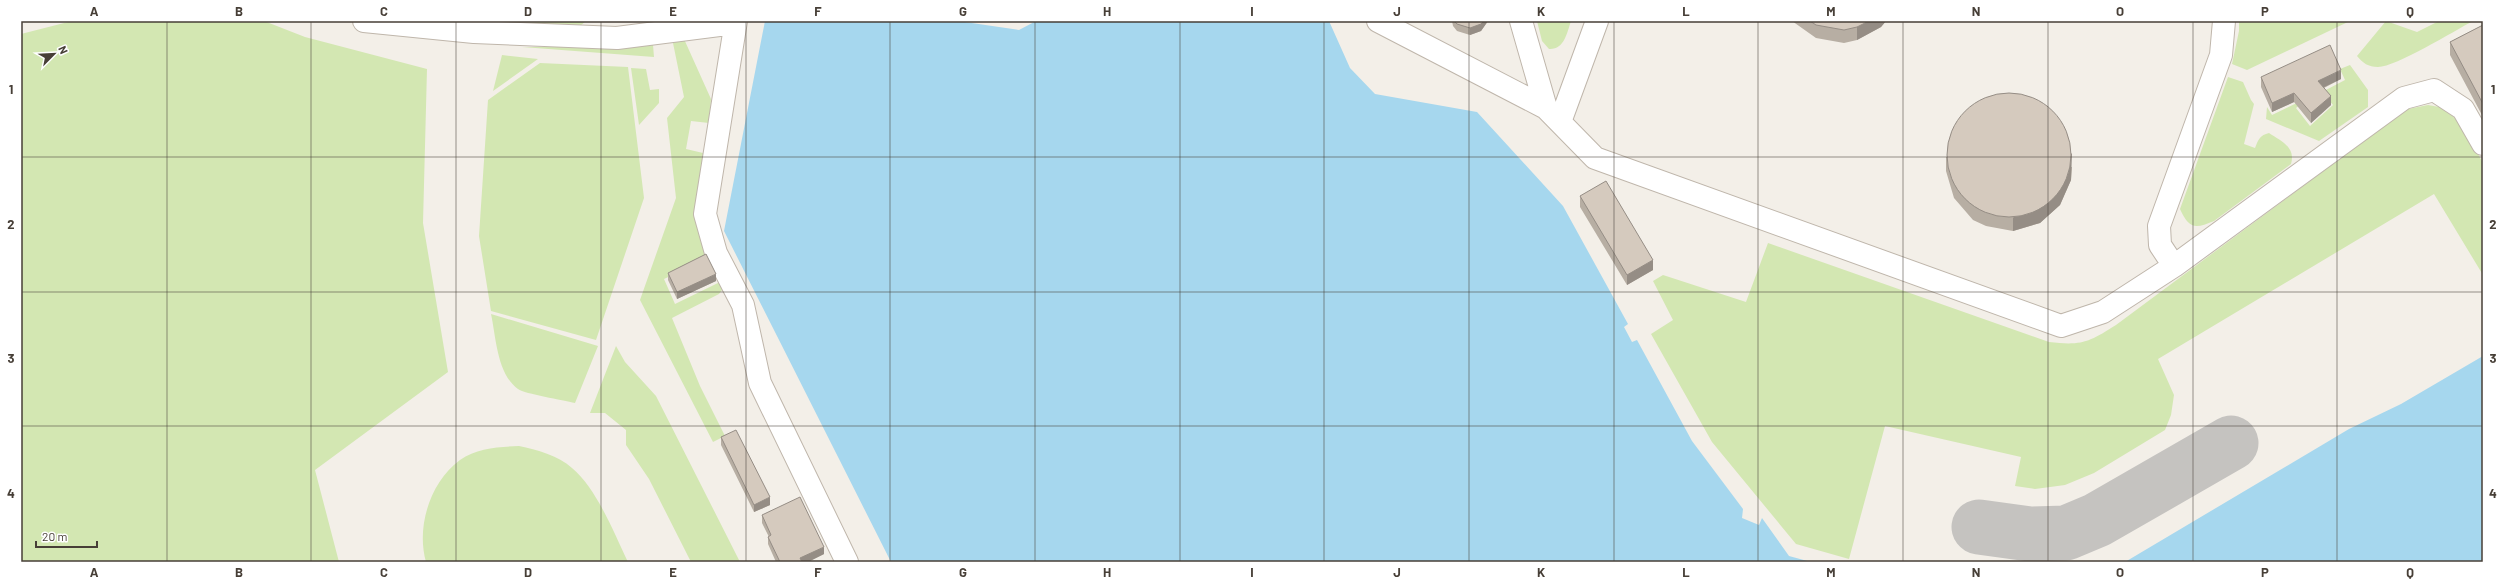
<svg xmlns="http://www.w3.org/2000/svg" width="2504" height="583" font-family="Barlow,sans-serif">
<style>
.green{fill:#d3e7b2}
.water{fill:#a6d7ee}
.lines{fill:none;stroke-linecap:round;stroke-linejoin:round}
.taxiway{stroke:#c5c3c0;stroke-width:55}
.street-casing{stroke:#bfb6ab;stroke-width:24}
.street{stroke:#fff;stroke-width:22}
.wall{fill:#b7aea3}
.shaded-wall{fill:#958d85}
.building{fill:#d5cabe;stroke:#958d85}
.grid{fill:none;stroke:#473f37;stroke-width:1;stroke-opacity:0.55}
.neatline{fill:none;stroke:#473f37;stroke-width:1.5}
.grid-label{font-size:13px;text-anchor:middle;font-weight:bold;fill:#473f37}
</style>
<rect width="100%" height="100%" fill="#f3efe8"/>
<!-- green -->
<path class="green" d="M 72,21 L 264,21 L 305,37 L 427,69 L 423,223 L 448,372 L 315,470 L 339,562 L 21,562 L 21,34 Z
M 508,21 L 586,21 L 580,26 Z
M 1537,21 L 1571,21 C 1567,33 1564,50 1549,49 L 1542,41 Z
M 2239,21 L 2350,21 L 2247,70 L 2232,64 L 2239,31 Z
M 2386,21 L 2417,32 L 2439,21 L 2473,21 C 2454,31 2396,67 2378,67 C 2368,67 2363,63 2357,56 Z
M 684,39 L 711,99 L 709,123 L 691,121 L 686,149 L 703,153 L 696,207 L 707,259 L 664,279 L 675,304 L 720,282 L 722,290 L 719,294 L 672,318 L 700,386 L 725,436 L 713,442 L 640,300 L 676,198 L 667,118 L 684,97 L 673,43 Z
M 653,45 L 654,57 L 522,47 L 616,47 Z
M 502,55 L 538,59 L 493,91 Z
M 540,63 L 628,67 L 644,198 L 596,340 L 491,311 L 479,236 L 488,100 Z
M 2350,65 L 2368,90 L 2368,107 L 2319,141 L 2266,119 L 2267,107 L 2272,115 L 2311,96 L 2296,108 L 2310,126 L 2333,105 L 2322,92 L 2345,80 L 2340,69 Z
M 631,68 L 646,69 L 650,90 L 659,89 L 659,103 L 639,125 Z
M 2228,77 L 2243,82 L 2251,100 L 2254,104 L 2244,144 L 2255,148 C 2258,140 2260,135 2269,133 C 2281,141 2296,147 2291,164 L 2214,221 C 2195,229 2189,229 2180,209 Z
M 2428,105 L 2445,108 L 2464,128 L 2483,163 L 2483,275 L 2434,194 L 2158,359 L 2174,395 L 2171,415 L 2165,430 L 2094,473 L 2065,485 L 2035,489 L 2015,486 L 2021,457 L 1885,426 L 1849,559 L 1796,544 L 1712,442 L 1651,334 L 1673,320 L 1653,281 L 1663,275 L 1746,302 L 1768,243 L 2049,342 C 2082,346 2089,342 2116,325 L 2388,123 L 2408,109 Z
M 491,314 L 598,346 L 575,403 C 563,400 525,394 518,389 C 497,374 496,337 491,314 Z
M 616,346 L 625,362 L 656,396 L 740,562 L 691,562 L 649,479 L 626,445 L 626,430 L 605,413 L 590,413 Z
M 519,446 C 537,450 558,455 572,468 C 597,489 614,533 628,562 L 426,562 C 416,527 430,482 460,460 C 477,448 499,447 519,446 Z"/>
<!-- water -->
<path class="water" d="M 765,21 L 958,21 L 1019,30 L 1036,21 L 1329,21 L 1350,68 L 1375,94 L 1477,112 L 1563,206 L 1628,324 L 1624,327 L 1632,342 L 1637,340 L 1692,441 L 1743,509 L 1742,518 L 1759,525 L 1762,518 L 1789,556 L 1811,562 L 891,562 L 724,231 Z
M 2483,356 L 2483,562 L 2125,562 L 2349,429 L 2401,404 Z"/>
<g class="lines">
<!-- taxiway -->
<path class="taxiway" d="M 1979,527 L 2030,534 L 2066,533 L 2097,520 L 2231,443"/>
<defs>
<path id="street" d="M 364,21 L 474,32 L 617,38 L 735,23
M 736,21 L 705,214 L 716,253 L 743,305 L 760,383 L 847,562
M 1378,21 L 1546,108 L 1595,158 L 2061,326 L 2103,312 L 2174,266 L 2404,98 L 2434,90 L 2463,109 L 2483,144
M 1521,21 L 1546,108
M 1560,122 L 1597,21
M 2174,266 L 2160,245 L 2159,226 L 2221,55 L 2224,21"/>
</defs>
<!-- street casing -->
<use href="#street" class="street-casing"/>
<!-- street -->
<use href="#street" class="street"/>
</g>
<!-- wall -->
<path class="wall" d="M 1452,21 L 1488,21 L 1481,31 L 1470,35 L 1457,31 L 1453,26 Z
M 1792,21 L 1886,21 L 1881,27 L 1857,40 L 1844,43 L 1816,38 Z
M 2483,25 L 2483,117 L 2450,55 L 2450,42 Z
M 2261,77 L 2341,79 L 2324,88 L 2331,105 L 2311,123 L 2294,102 L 2272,112 L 2261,87 Z
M 1946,157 L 2072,167 L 2071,180 L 2060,205 L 2040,223 L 2013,231 L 1986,226 L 1973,220 L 1954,198 L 1946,171 Z
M 1580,196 L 1653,270 L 1627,285 L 1580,207 Z
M 668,273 L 716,281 L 677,299 L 668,280 Z
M 721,437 L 770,505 L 754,512 L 721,445 Z
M 762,515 L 824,554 L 808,562 L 776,562 L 768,544 L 768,537 L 769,537 L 762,523 Z"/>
<!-- shaded-wall -->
<path class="shaded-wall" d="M 1484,21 L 1488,21 L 1481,31 L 1470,35 L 1470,28 Z
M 1869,21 L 1886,21 L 1881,27 L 1857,40 L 1857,27 Z
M 2341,70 L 2341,79 L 2318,90 L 2318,81 Z
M 2294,93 L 2294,102 L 2272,112 L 2272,103 Z
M 2331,96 L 2331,105 L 2311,123 L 2311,113 Z
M 2072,153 L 2071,180 L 2060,205 L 2040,223 L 2013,231 L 2013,218 Z
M 1653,260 L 1653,270 L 1627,285 L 1627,275 Z
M 716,274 L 716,281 L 677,299 L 677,292 Z
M 770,497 L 770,505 L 754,512 L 754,505 Z
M 824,547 L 824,554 L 808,562 L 800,562 L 800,558 Z"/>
<!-- building -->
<path class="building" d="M 1454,21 L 1484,21 L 1481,24 L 1470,28 L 1457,24 Z
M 1810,21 L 1869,21 L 1857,27 L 1844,30 L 1816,25 Z
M 2483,25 L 2483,104 L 2450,42 Z
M 2330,45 L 2341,70 L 2318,81 L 2331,96 L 2311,113 L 2294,93 L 2272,103 L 2261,77 Z
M1947 155a62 62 0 1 1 124 0a62 62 0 1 1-124 0Z
M 1606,181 L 1653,260 L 1627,275 L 1580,196 Z
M 706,254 L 716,274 L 677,292 L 668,273 Z
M 736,430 L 770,497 L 754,505 L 721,437 Z
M 800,497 L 824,547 L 800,558 L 802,562 L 780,562 L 768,537 L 771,535 L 762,515 Z"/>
<!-- grid -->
<path class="grid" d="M 167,21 L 167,562M 311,21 L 311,562M 456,21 L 456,562M 601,21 L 601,562M 746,21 L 746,562M 890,21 L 890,562M 1035,21 L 1035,562M 1180,21 L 1180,562M 1324,21 L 1324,562M 1469,21 L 1469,562M 1614,21 L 1614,562M 1758,21 L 1758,562M 1903,21 L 1903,562M 2048,21 L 2048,562M 2193,21 L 2193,562M 2337,21 L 2337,562M 21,157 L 2483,157M 21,292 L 2483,292M 21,426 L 2483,426"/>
<!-- border -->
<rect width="2504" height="583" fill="none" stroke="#ffffff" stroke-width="44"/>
<!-- north arrow -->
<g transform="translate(54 54) rotate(66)" stroke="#ffffff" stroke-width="3" paint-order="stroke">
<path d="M0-3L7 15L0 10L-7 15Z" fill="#473f37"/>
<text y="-6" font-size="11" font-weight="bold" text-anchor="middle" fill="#473f37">N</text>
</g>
<!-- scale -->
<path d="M36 541v6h61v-6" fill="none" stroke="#473f37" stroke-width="2"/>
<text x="42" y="541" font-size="12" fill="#473f37" stroke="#ffffff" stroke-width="3" paint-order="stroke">20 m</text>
<rect x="22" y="22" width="2460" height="539" class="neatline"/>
<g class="grid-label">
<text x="94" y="16">A</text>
<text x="239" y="16">B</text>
<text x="384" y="16">C</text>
<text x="528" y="16">D</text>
<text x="673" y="16">E</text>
<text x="818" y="16">F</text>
<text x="963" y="16">G</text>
<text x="1107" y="16">H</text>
<text x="1252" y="16">I</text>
<text x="1397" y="16">J</text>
<text x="1541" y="16">K</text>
<text x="1686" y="16">L</text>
<text x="1831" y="16">M</text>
<text x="1976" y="16">N</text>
<text x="2120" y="16">O</text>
<text x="2265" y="16">P</text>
<text x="2410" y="16">Q</text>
<text x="11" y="94">1</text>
<text x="2493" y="94">1</text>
<text x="11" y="229">2</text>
<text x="2493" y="229">2</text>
<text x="11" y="363">3</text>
<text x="2493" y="363">3</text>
<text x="11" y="498">4</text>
<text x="2493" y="498">4</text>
<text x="94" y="577">A</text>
<text x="239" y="577">B</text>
<text x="384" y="577">C</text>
<text x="528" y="577">D</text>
<text x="673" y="577">E</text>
<text x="818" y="577">F</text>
<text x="963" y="577">G</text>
<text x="1107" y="577">H</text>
<text x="1252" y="577">I</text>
<text x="1397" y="577">J</text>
<text x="1541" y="577">K</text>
<text x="1686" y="577">L</text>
<text x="1831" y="577">M</text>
<text x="1976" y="577">N</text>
<text x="2120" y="577">O</text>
<text x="2265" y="577">P</text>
<text x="2410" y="577">Q</text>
</g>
</svg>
